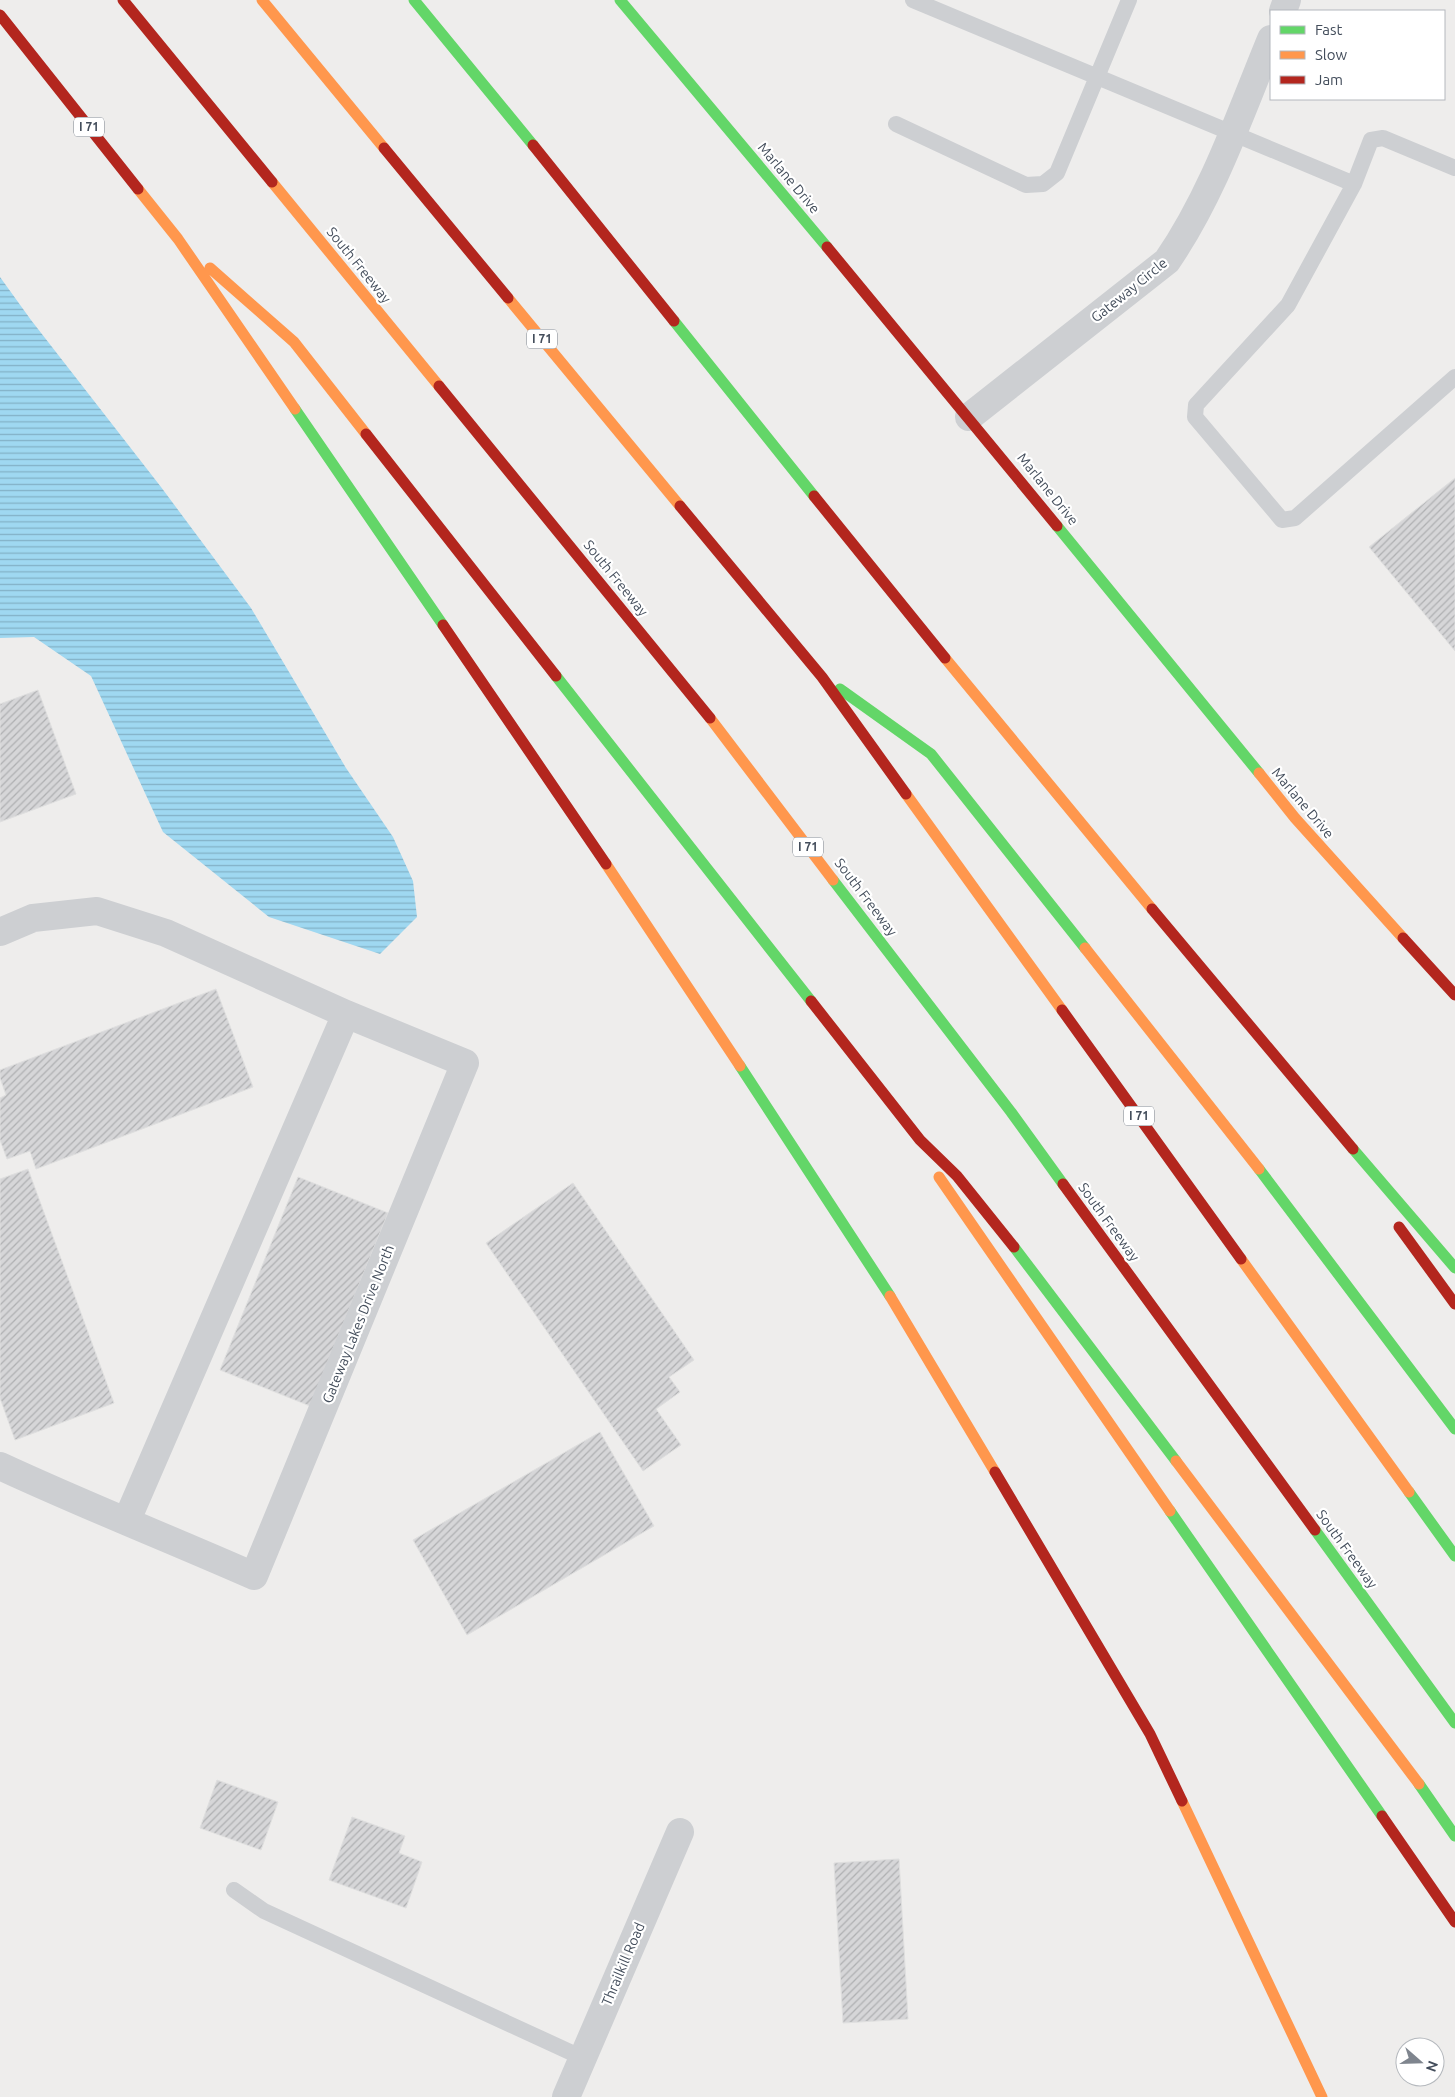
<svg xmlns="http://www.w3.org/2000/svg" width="1455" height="2097" font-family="Ubuntu,sans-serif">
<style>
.water{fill:url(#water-rules)}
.building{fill:url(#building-hatch);stroke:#dfdfdf}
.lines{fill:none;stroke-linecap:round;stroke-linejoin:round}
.lane{stroke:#cdcfd2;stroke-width:16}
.street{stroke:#cdcfd2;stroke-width:28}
.fast{stroke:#63d668;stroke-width:11}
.slow{stroke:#ff974d;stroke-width:11}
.jam{stroke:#b3261e;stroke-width:11}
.labels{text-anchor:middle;stroke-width:4.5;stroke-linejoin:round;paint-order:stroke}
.shield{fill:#fff;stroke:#7b828c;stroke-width:1}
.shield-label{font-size:12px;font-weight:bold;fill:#434d5b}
.street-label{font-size:14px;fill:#434d5b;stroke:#fff}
</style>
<defs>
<pattern id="water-rules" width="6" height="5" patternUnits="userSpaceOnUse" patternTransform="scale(1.25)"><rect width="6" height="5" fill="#9fd8f1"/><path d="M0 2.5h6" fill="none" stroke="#83b1c6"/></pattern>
<pattern id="building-hatch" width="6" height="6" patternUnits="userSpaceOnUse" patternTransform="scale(1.25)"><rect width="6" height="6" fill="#d6d6d8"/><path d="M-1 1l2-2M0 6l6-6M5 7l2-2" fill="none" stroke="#afb0b2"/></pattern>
</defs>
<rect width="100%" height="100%" fill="#eeedec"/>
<!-- water -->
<path class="water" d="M 0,277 L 31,320 L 161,487 L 251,608 L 346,768 L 393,837 L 413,881 L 417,917 L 380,954 L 269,917 L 163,832 L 91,676 L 34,637 L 0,638 Z"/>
<!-- building -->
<path class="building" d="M 1455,478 L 1455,651 L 1369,547 Z
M 38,690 L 76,794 L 0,822 L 0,704 Z
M 216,989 L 253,1087 L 36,1169 L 30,1151 L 7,1159 L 0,1140 L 0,1098 L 6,1095 L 0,1078 L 0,1070 Z
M 28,1169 L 114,1403 L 15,1440 L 0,1398 L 0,1179 Z
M 298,1177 L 388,1213 L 310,1406 L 220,1370 Z
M 573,1183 L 694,1360 L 669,1377 L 680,1392 L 656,1409 L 681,1445 L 643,1471 L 486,1243 Z
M 600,1432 L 654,1526 L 467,1635 L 413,1540 Z
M 217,1780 L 278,1802 L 261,1850 L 200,1828 Z
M 352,1817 L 405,1836 L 399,1853 L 422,1862 L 406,1908 L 329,1880 Z
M 899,1859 L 908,2019 L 843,2023 L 834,1863 Z"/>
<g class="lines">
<!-- lane -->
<path class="lane" d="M 913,0 L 1354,184
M 896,124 L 1026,185 L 1043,184 L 1057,173 L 1129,0
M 1455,168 L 1383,138 L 1371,140 L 1354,184 L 1288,305 L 1196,405 L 1195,417 L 1282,520 L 1295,518 L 1455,377
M 234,1890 L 264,1911 L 583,2058"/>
<!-- street -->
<path class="street" d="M 1283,11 L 1287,0
M 969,417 L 1167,261 C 1213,194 1240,114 1271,39
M 0,932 L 33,918 L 97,911 L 166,933 L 346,1014 L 465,1063 L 254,1576 C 170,1539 84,1505 0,1466
M 127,1520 L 346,1014
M 566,2097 L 680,1832"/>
<!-- fast -->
<path class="fast" d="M 414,0 L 533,145
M 620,0 L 827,247
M 674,321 L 814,496
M 295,409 L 443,625
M 1057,526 L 1259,773
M 556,676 L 811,1001
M 840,689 L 931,754 L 1085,948
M 833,880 L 1011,1112 L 1063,1184
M 740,1066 L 890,1296
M 1353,1149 L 1455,1268
M 1259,1169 L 1455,1429
M 1014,1247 L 1176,1461
M 1409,1492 L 1455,1556
M 1170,1511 L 1382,1816
M 1315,1530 L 1455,1723
M 1419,1784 L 1455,1836"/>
<!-- slow -->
<path class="slow" d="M 262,0 L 384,148
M 272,182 L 439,386
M 138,189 L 178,239 L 295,409
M 210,268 L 294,342 L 366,434
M 508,298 L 680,506
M 945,658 L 1152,909
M 710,718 L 833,880
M 1259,773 L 1295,818 L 1403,938
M 906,794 L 1062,1010
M 606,864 L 740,1066
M 1085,948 L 1259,1169
M 939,1177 L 1170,1511
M 1241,1259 L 1409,1492
M 890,1296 L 995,1472
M 1176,1461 L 1419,1784
M 1182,1801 L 1322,2097"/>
<!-- jam -->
<path class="jam" d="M 123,0 L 272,182
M 0,15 L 138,189
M 533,145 L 674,321
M 384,148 L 508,298
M 827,247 L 1057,526
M 439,386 L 710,718
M 366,434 L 556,676
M 814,496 L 945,658
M 680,506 L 822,677 L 906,794
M 443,625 L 606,864
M 1152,909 L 1353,1149
M 1403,938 L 1455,995
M 811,1001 L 920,1140 L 957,1176 L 1014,1247
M 1062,1010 L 1241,1259
M 1063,1184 L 1315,1530
M 1399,1227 L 1455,1304
M 995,1472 L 1150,1734 L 1182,1801
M 1382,1816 L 1455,1922"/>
</g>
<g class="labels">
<!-- shield labels -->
<g class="shield">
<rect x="74" y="117.5" width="30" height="19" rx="4"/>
<rect x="527" y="329.5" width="30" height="19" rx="4"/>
<rect x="793" y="837.5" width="30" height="19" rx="4"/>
<rect x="1124" y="1106.5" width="30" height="19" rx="4"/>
</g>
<g class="shield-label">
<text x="89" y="131">I 71</text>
<text x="542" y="343">I 71</text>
<text x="808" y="851">I 71</text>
<text x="1139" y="1120">I 71</text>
</g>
<!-- street labels -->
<g class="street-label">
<text transform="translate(789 178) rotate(50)" y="5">Marlane Drive</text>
<text transform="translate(359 265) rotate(51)" y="5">South Freeway</text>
<text transform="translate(1129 290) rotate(-39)" y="5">Gateway Circle</text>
<text transform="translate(1048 489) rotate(51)" y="5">Marlane Drive</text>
<text transform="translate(616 578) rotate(51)" y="5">South Freeway</text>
<text transform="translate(1303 803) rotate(50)" y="5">Marlane Drive</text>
<text transform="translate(866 897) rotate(53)" y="5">South Freeway</text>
<text transform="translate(1109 1222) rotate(54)" y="5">South Freeway</text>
<text transform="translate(358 1324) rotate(-68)" y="5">Gateway Lakes Drive North</text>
<text transform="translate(1347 1549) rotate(54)" y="5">South Freeway</text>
<text transform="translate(623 1964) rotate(-67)" y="5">Thrailkill Road</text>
</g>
</g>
<!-- legend -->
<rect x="1270" y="10" width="175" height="90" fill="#ffffff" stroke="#b4b8bd"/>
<rect x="1280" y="26" width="25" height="8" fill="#63d668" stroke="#b4b8bd"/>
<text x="1315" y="35" font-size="15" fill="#434d5b">Fast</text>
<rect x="1280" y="51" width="25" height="8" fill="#ff974d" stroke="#b4b8bd"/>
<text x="1315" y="60" font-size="15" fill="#434d5b">Slow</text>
<rect x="1280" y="76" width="25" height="8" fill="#b3261e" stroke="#b4b8bd"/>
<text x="1315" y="85" font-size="15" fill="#434d5b">Jam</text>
<!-- north arrow -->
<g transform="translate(1420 2062) rotate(110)"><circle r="24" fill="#ffffff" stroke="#b4b8bd"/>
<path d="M0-4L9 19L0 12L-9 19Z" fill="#7f858e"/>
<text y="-8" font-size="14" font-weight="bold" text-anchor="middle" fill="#434d5b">N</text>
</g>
</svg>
